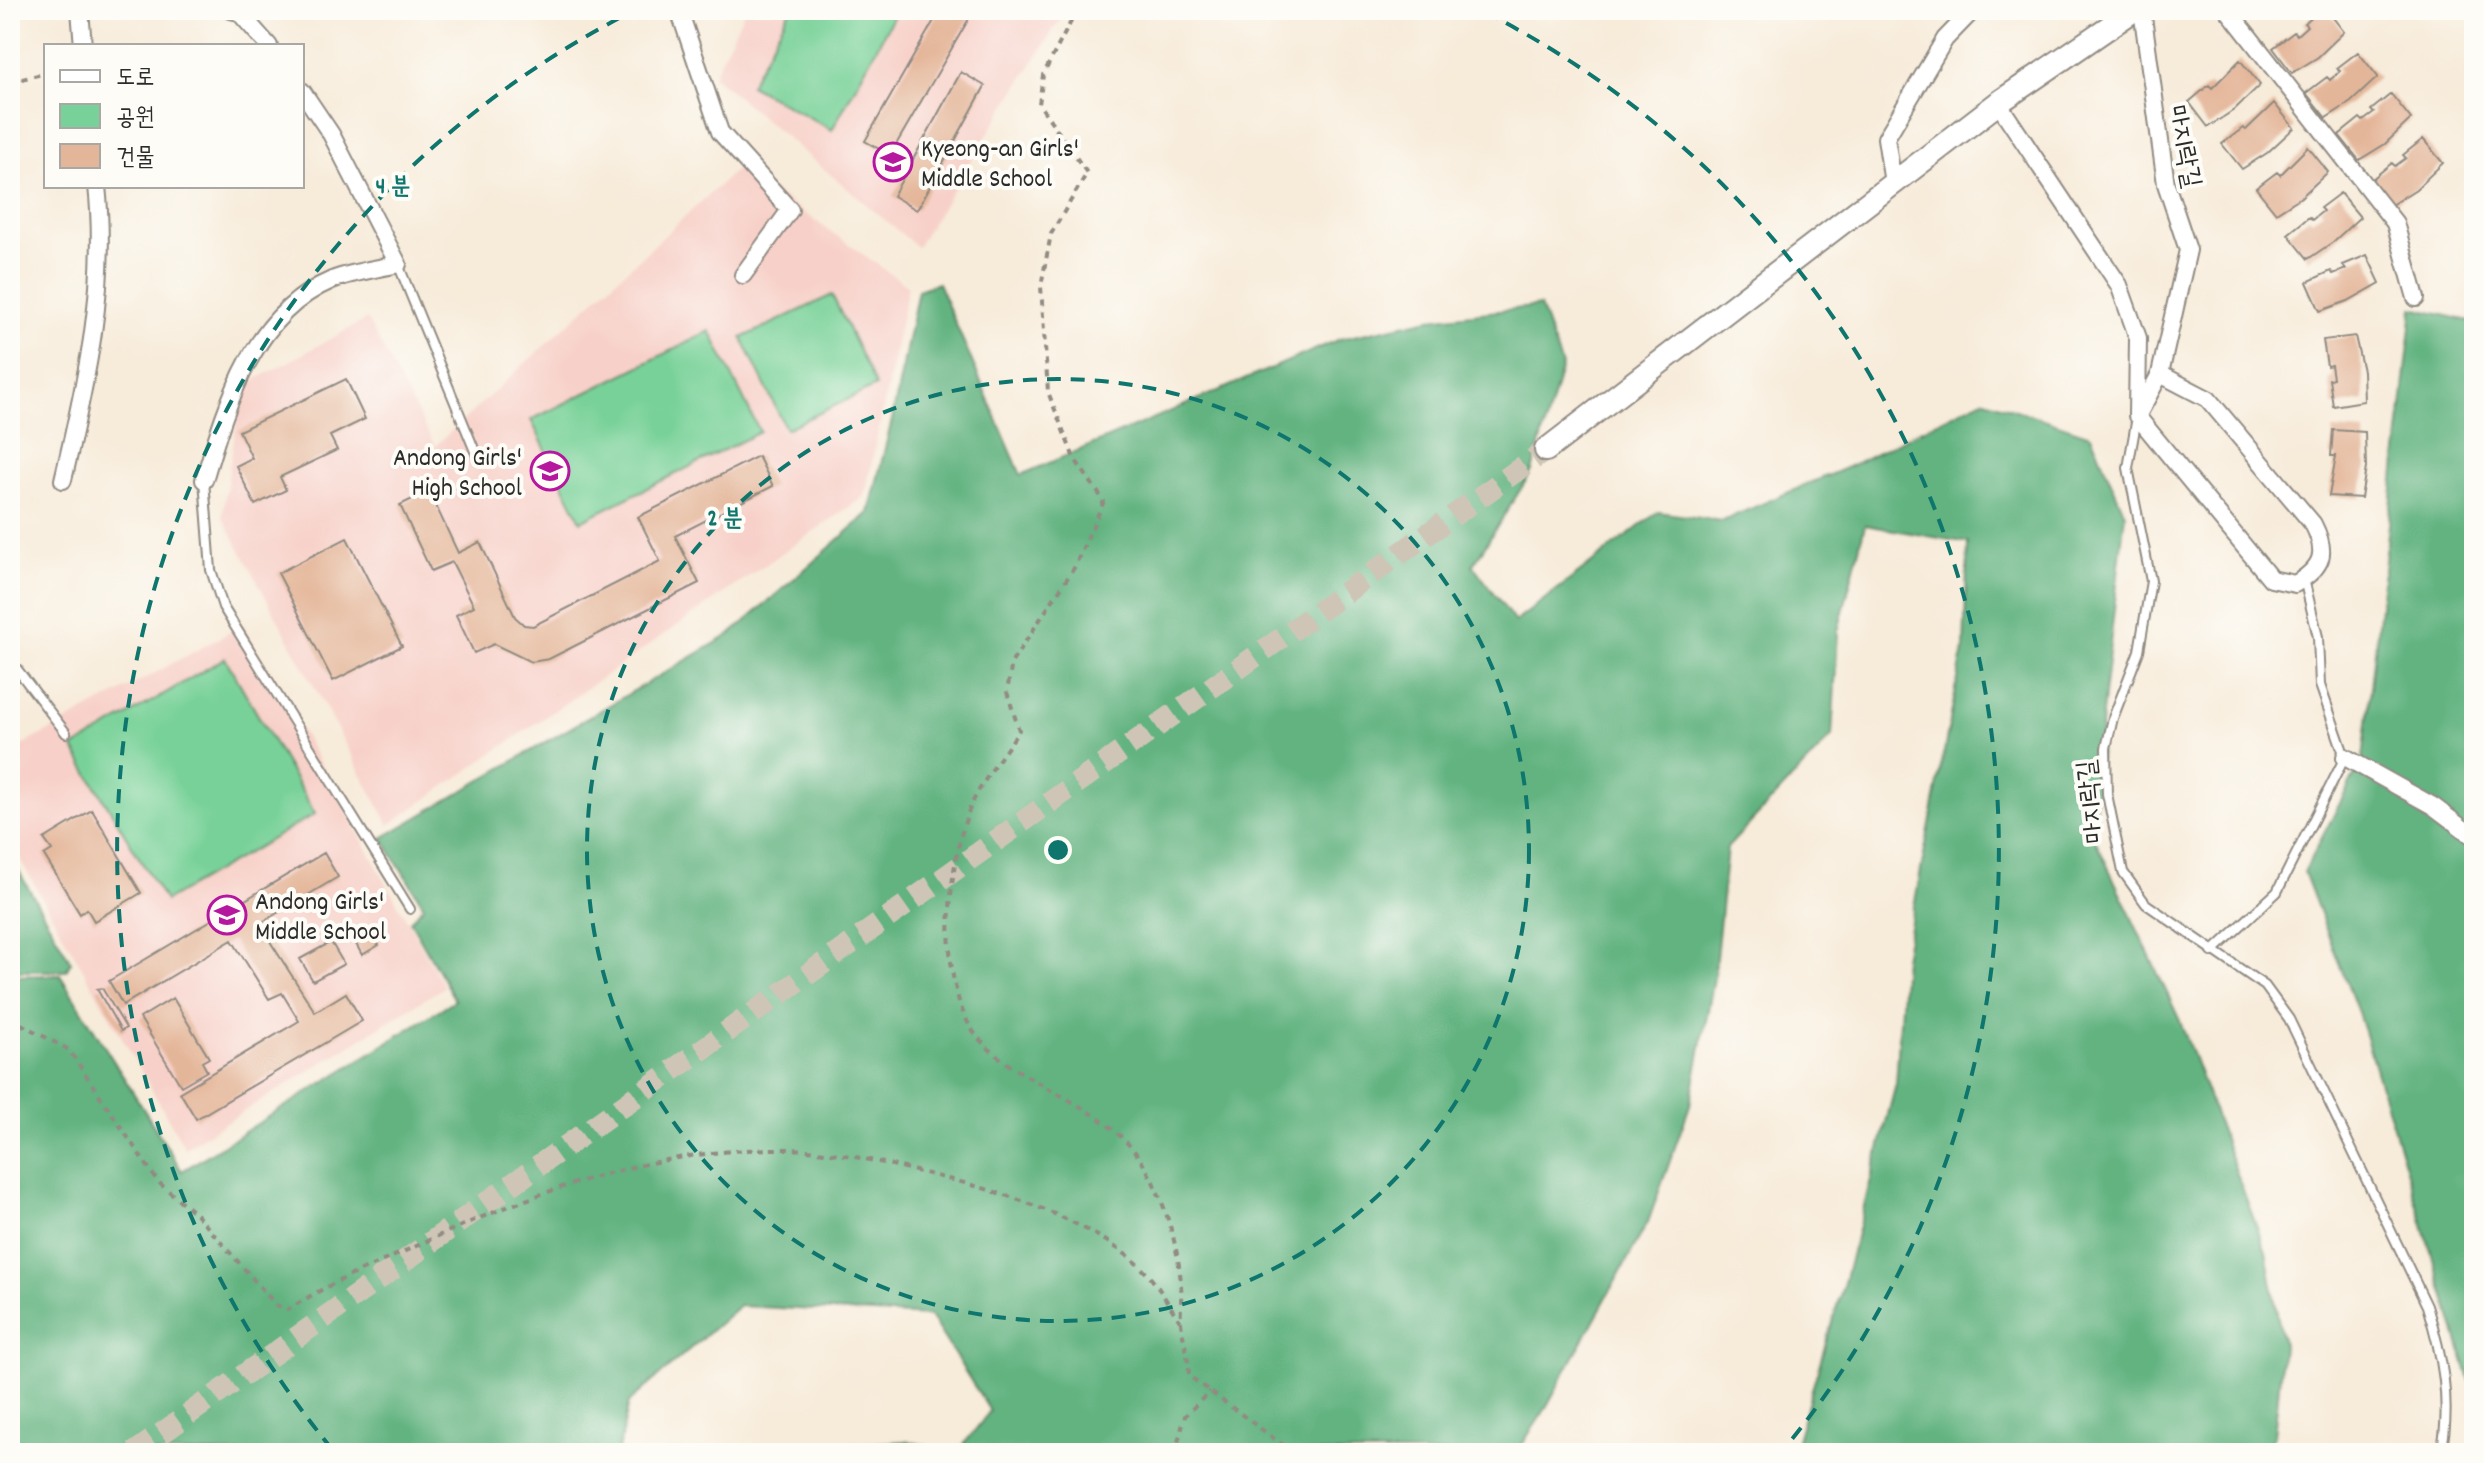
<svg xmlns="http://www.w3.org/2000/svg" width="2484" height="1463" font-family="Dekko,'Poor Story',sans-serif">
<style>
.built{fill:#f7d1c9}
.green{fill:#78d198;stroke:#527e62;stroke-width:2}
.forest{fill:#62b380;stroke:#466f56;stroke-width:2}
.building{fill:#e4b699}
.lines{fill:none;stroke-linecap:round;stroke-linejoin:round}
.secondary-tunnel{stroke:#cec5b6;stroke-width:22;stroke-dasharray:22 11;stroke-linecap:butt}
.lane-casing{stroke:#918b82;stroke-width:12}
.street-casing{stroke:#918b82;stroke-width:20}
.secondary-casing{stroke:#918b82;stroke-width:26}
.path{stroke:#918b82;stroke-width:4;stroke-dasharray:6 6;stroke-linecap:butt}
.lane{stroke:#fff;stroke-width:8}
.street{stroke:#fff;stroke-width:16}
.secondary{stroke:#fff;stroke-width:22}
.ring{fill:none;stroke:#0f766e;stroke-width:4;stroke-dasharray:14 10}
.labels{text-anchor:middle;stroke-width:8;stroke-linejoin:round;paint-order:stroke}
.street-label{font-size:26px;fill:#2b2b2b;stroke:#fdfcf7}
.poi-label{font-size:26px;fill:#2b2b2b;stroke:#fdfcf7;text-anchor:start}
.centre{fill:#0f766e;stroke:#fdfcf7;stroke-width:4}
.ring-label{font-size:24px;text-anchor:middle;font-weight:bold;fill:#0f766e;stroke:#fdfcf7;stroke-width:8;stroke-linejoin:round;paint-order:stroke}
</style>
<rect width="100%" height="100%" fill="#fdfcf7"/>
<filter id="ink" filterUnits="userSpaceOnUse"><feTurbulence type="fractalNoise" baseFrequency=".0125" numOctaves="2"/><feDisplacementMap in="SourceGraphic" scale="16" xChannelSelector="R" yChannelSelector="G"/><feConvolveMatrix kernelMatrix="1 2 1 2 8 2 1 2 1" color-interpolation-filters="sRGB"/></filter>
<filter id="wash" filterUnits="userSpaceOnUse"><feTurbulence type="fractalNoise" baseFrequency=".006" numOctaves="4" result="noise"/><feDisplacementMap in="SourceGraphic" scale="32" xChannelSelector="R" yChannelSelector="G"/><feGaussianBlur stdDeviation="1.8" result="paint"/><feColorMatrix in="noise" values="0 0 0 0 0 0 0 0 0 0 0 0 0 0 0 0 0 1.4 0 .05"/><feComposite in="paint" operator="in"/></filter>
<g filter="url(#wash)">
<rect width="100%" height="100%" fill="#f7ebd9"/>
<!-- built -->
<path class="built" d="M 745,10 L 1066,10 L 917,247 L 713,76 Z
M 739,167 L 908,286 L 865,496 L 389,825 L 222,516 L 242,387 L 367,319 L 435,446 Z
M 243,625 L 444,987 L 185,1148 L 10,842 L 10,752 Z"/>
<!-- green -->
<path class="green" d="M 790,10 L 897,10 L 832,130 L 750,85 Z
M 832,295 L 876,386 L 786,429 L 742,338 Z
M 710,331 L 760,432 L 581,521 L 531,420 Z
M 225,658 L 315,814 L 165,901 L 73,748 Z"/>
<!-- forest -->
<path class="forest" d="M 938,283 L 1021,475 L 1340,339 L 1430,319 L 1540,306 L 1562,366 L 1532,471 L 1473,565 L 1515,622 L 1658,512 L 1722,521 L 1848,467 L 1983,399 L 2091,435 L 2125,514 L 2102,713 L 2094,837 L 2180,1021 L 2266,1252 L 2283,1345 L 2274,1436 L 2266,1453 L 1793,1453 L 1845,1279 L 1896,1084 L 1904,958 L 1964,648 L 1968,543 L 1865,525 L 1838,631 L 1832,736 L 1727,848 L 1714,978 L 1690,1105 L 1648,1222 L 1543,1413 L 1516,1453 L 957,1453 L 990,1411 L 930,1316 L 739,1306 L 629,1402 L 618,1453 L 10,1453 L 10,976 L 60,975 L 182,1171 L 455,1000 L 410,921 L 424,906 L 382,838 L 731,634 L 869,513 L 892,420 L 918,290 Z
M 2413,308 L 2474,322 L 2474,1393 L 2359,1015 L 2304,872 L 2363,759 Z
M 10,856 L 71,962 L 66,971 L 10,971 Z
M 907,1441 L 955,1453 L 838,1453 L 849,1445 Z"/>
<g id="blocks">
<!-- building -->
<path class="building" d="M 940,10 L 974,10 L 890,155 L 865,141 Z
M 2321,10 L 2327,10 L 2344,32 L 2318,57 L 2292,73 L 2273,48 L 2294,32 L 2297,35 L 2307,26 L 2304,23 Z
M 2358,52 L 2378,77 L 2351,102 L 2326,118 L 2306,93 L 2327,77 L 2330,80 L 2340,71 L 2337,68 Z
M 2240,60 L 2260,85 L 2234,110 L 2208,127 L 2189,102 L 2209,85 L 2212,88 Z
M 961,72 L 985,86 L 917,210 L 893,196 Z
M 2391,94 L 2411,119 L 2385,144 L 2359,160 L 2339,135 L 2360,118 L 2363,121 L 2374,113 L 2371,110 Z
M 2274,103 L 2294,128 L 2267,153 L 2242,169 L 2222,144 L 2243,128 L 2246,130 Z
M 2423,139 L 2443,163 L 2416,189 L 2391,205 L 2371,180 L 2392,163 L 2395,166 L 2406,158 L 2403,155 Z
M 2308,147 L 2328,172 L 2301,197 L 2276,213 L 2256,188 L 2277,172 L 2280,175 Z
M 2340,193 L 2360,217 L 2333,242 L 2308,259 L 2288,234 L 2309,217 L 2312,220 L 2323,211 L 2320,208 Z
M 2367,255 L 2380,283 L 2348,301 L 2320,311 L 2307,282 L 2331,271 L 2333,274 L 2346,269 L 2343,265 Z
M 2355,336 L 2363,371 L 2364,401 L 2333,406 L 2329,379 L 2333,378 L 2331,365 L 2327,366 L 2323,340 Z
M 346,379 L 365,419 L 330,436 L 337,450 L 280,477 L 286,490 L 255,505 L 236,466 L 252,458 L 239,431 Z
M 2333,430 L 2365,432 L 2366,468 L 2361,498 L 2329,496 L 2336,456 L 2331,456 Z
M 758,456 L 773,486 L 675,536 L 699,583 L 549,659 L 531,662 L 494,644 L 474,653 L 456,615 L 474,606 L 452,562 L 431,571 L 400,505 L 429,491 L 458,553 L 480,542 L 515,617 L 524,625 L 533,626 L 660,561 L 638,517 Z
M 347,538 L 402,646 L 333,681 L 278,573 Z
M 92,810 L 141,893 L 94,921 L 87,909 L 80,914 L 44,855 L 52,850 L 44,839 Z
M 324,853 L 338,877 L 259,924 L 315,1012 L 346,993 L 362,1021 L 196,1119 L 180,1092 L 299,1021 L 282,993 L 269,999 L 232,940 L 123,1005 L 109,981 Z
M 371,932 L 379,945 L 362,955 L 355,942 Z
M 331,942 L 344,964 L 313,981 L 300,959 Z
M 102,988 L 126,1028 L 121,1031 L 97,989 Z
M 173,998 L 209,1058 L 202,1062 L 207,1071 L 181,1086 L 140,1018 Z"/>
</g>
</g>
<g filter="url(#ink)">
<use href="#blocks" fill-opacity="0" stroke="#918b82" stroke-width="2"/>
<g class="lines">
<!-- secondary-tunnel -->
<path class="secondary-tunnel" d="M 134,1453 L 1546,450"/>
<defs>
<path id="lane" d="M 398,264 L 479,461
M 2137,417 L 2128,468 L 2151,581 L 2139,651 L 2113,718 L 2106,748 L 2107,794 L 2123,872 L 2146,904 L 2265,986 L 2289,1019 L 2427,1306 C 2442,1354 2452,1403 2441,1453
M 204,480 L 211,570 L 223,607 L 410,909
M 10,660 L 66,733
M 2212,952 L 2277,892 L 2345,757 L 2320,685 L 2318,637 L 2304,579"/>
<path id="street" d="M 80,10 L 83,46
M 231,10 L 239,12 L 269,46
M 679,10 L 720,132 L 790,210 L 743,275
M 2228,10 L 2395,223 L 2416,298
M 1998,103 L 2119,285 L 2138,338 L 2137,416 L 2271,579 L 2295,584 C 2323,567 2328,553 2313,524 L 2208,399 L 2160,374
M 1893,183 L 1886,138 L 1945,39 L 1973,10
M 2140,411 L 2160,374 L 2188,250 L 2166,184 L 2142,10
M 63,480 C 86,382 108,287 97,186
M 204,480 C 227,404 252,314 332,280 C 352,272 377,269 398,264 L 331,134 L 302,91
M 2345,757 L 2433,806 L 2474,837"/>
<path id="secondary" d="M 1546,450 L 1998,103 L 2134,10"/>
</defs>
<!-- lane casing -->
<use href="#lane" class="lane-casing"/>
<!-- street casing -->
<use href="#street" class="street-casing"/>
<!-- secondary casing -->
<use href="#secondary" class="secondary-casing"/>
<!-- path -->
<path class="path" d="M 1077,10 L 1043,75 L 1039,104 L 1087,173 L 1051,234 L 1041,286 L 1048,392 L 1074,458 L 1104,501 L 1074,568 L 1012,662 L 1007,692 L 1019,730 C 1003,756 978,785 968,813 C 947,871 935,992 981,1041 C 1023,1085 1088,1099 1129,1145 C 1158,1176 1179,1243 1181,1285 C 1182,1297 1180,1310 1181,1322 C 1183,1340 1189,1357 1189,1376 L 1294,1453
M 10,82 L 46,73
M 10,1018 L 69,1050 L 158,1182 L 197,1215 L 276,1305 L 288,1310 C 323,1286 363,1270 401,1253 C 520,1197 644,1150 777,1149 C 833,1148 891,1165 944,1178 C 1007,1192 1106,1227 1149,1276 C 1161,1290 1170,1307 1180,1321
M 1175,1453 L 1185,1416 L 1210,1391"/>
<!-- lane -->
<use href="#lane" class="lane"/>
<!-- street -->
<use href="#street" class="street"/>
<!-- secondary -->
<use href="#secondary" class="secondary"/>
</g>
</g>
<!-- distance rings -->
<g class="ring">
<circle cx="1058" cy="850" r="471"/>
<path d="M332 1449A941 941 0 0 1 631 12M1485 12A941 941 0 0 1 1784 1449"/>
</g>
<!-- icons -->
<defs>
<symbol id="school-ring" viewBox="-11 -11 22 22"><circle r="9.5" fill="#fdfcf7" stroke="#b5179e" stroke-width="1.5"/><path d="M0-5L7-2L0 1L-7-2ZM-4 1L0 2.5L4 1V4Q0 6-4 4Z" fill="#b5179e"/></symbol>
</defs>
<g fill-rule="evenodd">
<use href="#school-ring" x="871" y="140" width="44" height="44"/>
<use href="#school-ring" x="528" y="449" width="44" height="44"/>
<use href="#school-ring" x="205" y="893" width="44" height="44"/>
</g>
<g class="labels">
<!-- street labels -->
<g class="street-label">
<text transform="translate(2186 146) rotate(79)" y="9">마지락길</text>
<text transform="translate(2089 802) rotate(-96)" y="9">마지락길</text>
</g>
<!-- poi labels -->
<g class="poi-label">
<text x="921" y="156">Kyeong-an Girls'<tspan x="921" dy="30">Middle School</tspan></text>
<text x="522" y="465" text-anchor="end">Andong Girls'<tspan x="522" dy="30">High School</tspan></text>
<text x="255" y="909">Andong Girls'<tspan x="255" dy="30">Middle School</tspan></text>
</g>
</g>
<circle cx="1058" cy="850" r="12" class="centre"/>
<g class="ring-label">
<text x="393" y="193">4 분</text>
<text x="725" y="525">2 분</text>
</g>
<!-- margin -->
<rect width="2484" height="1463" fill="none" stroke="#fdfcf7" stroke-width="40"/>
<!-- legend -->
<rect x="44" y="44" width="260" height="144" fill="#fdfcf7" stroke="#a9a8a5" stroke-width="2"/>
<rect x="60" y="70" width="40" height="12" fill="#ffffff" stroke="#a9a8a5" stroke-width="2"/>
<text x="116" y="84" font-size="24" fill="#2b2b2b">도로</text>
<rect x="60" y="104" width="40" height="24" fill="#78d198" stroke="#a9a8a5" stroke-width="2"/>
<text x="116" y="124" font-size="24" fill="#2b2b2b">공원</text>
<rect x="60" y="144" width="40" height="24" fill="#e4b699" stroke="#a9a8a5" stroke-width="2"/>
<text x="116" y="164" font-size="24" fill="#2b2b2b">건물</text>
</svg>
